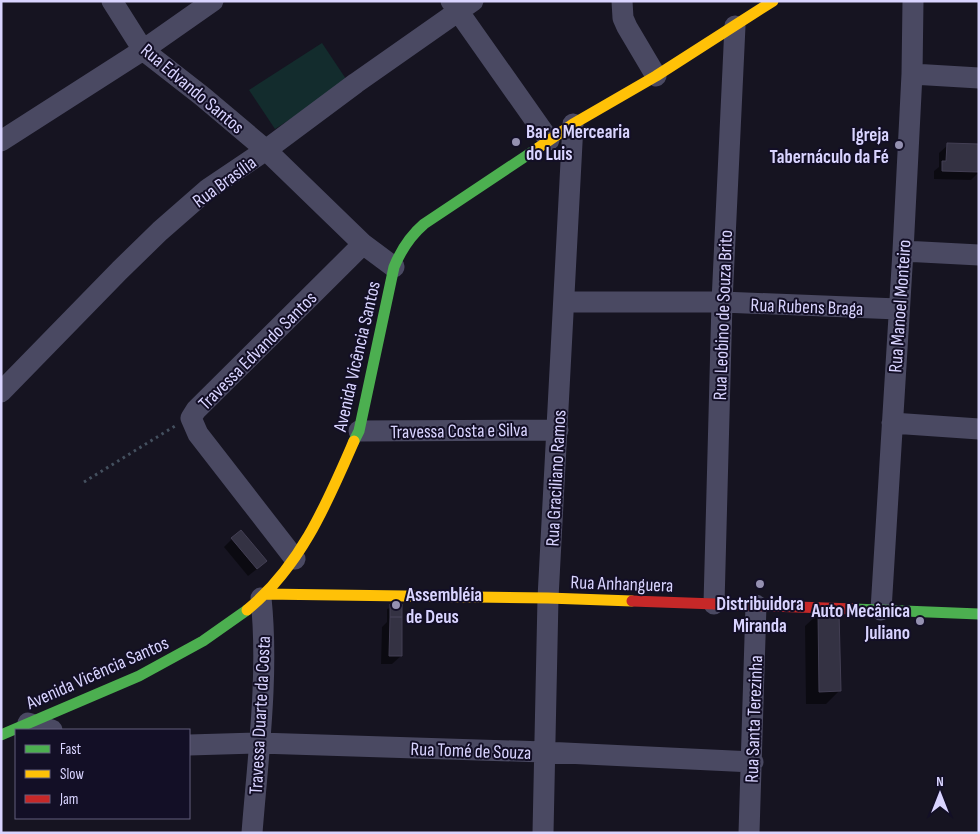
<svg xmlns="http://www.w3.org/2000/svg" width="980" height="834" font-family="'Sofia Sans Condensed',sans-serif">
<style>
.green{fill:#132c2d}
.shadow{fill:#0007}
.building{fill:#343243;stroke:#433f54}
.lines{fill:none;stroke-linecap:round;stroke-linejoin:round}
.path{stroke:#44505f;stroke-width:3;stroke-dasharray:2.5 4;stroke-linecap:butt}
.street{stroke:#4a4962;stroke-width:21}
.fast{stroke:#4caf50;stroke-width:11}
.slow{stroke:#ffc107;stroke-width:11}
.jam{stroke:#c62828;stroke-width:11}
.poi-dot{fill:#9591b1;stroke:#130f26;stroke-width:2}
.labels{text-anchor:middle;stroke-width:4;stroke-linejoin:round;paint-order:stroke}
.street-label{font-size:19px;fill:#d9d4ff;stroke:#130f26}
.poi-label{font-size:19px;font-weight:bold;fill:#d9d4ff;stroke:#130f26;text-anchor:start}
</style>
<rect width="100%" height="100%" fill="#161421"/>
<!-- green -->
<path class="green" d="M 322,43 L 348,82 L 275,129 L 249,90 Z"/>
<!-- shadow -->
<path class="shadow" d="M 948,145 L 979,146 L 979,172 L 971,180 L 934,179 L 934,171 L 939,167 L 939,153 Z
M 232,539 L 257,569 L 248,576 L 224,547 Z
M 401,605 L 401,656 L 392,664 L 381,664 L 382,627 L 387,622 L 387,609 Z
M 818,614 L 839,691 L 826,704 L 806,704 L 805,626 Z"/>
<!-- building -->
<path class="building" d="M 947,143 L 979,144 L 979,172 L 942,171 L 942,161 L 946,161 Z
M 241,530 L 267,561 L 257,569 L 231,538 Z
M 390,604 L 402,604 L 402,617 L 390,617 Z
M 818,612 L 839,612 L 841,691 L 819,692 Z
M 390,617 L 402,617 L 402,656 L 389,656 Z"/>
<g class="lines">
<!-- path -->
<path class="path" d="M 84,482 L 175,426"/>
<!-- street -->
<path class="street" d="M 112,1 L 143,50 L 202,96 L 266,150 L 363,244 L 394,267
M 451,1 L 549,140
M 622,1 L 623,18 L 627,27 L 656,76
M 912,74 L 979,78
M 1,141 L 143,50 L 213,1
M 903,251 L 979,255
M 565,302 L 722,302 L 898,309
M 1,392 L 120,270 L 160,231 L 208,189 L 266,150 L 356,83 L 473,1
M 892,423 L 979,429
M 359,431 L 558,430
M 295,559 L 198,434 L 191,418 L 196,410 L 363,244
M 714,604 L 722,302 L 735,26
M 881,610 L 903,251 L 912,74 L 913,1
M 28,723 L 52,730
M 189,745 L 259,743 L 544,752 L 753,762
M 252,833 C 258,756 269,674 261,598
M 543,833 L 548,598 L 573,124
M 749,833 L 756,605"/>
<!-- fast -->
<path class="fast" d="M 354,441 L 359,431 L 394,267 C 401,250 410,236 424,224 L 538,148
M 854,609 L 979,614
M 1,735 L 139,676 L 203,641 L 247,610"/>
<!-- slow -->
<path class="slow" d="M 538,148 L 573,124 L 656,76 L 773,1
M 265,594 L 548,598 L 632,601
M 247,610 C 301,566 327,503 354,441"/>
<!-- jam -->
<path class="jam" d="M 632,601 L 854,609"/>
</g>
<!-- markers -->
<g class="poi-dot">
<circle cx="516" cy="142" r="5"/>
<circle cx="899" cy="145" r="5"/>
<circle cx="760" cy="584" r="5"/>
<circle cx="396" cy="605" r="5"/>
<circle cx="920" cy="621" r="5"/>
</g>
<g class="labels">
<!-- street labels -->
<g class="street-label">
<text transform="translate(193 88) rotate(40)" y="7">Rua Edvando Santos</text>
<text transform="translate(224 181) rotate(-36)" y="7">Rua Brasília</text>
<text transform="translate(807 306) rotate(2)" y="7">Rua Rubens Braga</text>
<text transform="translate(899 306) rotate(-86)" y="7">Rua Manoel Monteiro</text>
<text transform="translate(722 315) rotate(-88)" y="7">Rua Leobino de Souza Brito</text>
<text transform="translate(257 350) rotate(-45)" y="7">Travessa Edvando Santos</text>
<text transform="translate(356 356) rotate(-77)" y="7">Avenida Vicência Santos</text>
<text transform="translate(459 430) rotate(-1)" y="7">Travessa Costa e Silva</text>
<text transform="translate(555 478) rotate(-87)" y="7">Rua Graciliano Ramos</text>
<text transform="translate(622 583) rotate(2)" y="7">Rua Anhanguera</text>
<text transform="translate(97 672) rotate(-24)" y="7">Avenida Vicência Santos</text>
<text transform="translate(259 715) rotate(-87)" y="7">Travessa Duarte da Costa</text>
<text transform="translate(753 719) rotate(-88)" y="7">Rua Santa Terezinha</text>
<text transform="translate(471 750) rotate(2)" y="7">Rua Tomé de Souza</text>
</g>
<!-- poi labels -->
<g class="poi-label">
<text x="526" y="138">Bar e Mercearia<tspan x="526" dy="22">do Luis</tspan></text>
<text x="889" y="141" text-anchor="end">Igreja<tspan x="889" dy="22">Tabernáculo da Fé</tspan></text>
<text x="406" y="601">Assembléia<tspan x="406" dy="22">de Deus</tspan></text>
<text x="760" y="610" text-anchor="middle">Distribuidora<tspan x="760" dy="22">Miranda</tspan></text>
<text x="910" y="617" text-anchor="end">Auto Mecânica<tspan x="910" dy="22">Juliano</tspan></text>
</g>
</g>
<!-- border -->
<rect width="980" height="834" fill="none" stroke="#d9d4ff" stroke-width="5"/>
<!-- legend -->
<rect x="15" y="729" width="175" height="90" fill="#130f26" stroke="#625e7d"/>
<rect x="25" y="745" width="25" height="8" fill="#4caf50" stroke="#625e7d"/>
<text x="60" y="754" font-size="15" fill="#d9d4ff">Fast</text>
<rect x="25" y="770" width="25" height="8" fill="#ffc107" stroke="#625e7d"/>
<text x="60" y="779" font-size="15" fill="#d9d4ff">Slow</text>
<rect x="25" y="795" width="25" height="8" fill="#c62828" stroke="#625e7d"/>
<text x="60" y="804" font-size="15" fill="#d9d4ff">Jam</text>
<!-- north arrow -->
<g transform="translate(940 794)" stroke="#130f26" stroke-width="4" paint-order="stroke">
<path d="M0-4L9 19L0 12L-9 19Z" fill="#d9d4ff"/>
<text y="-8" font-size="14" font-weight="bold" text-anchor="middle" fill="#d9d4ff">N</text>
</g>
</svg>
